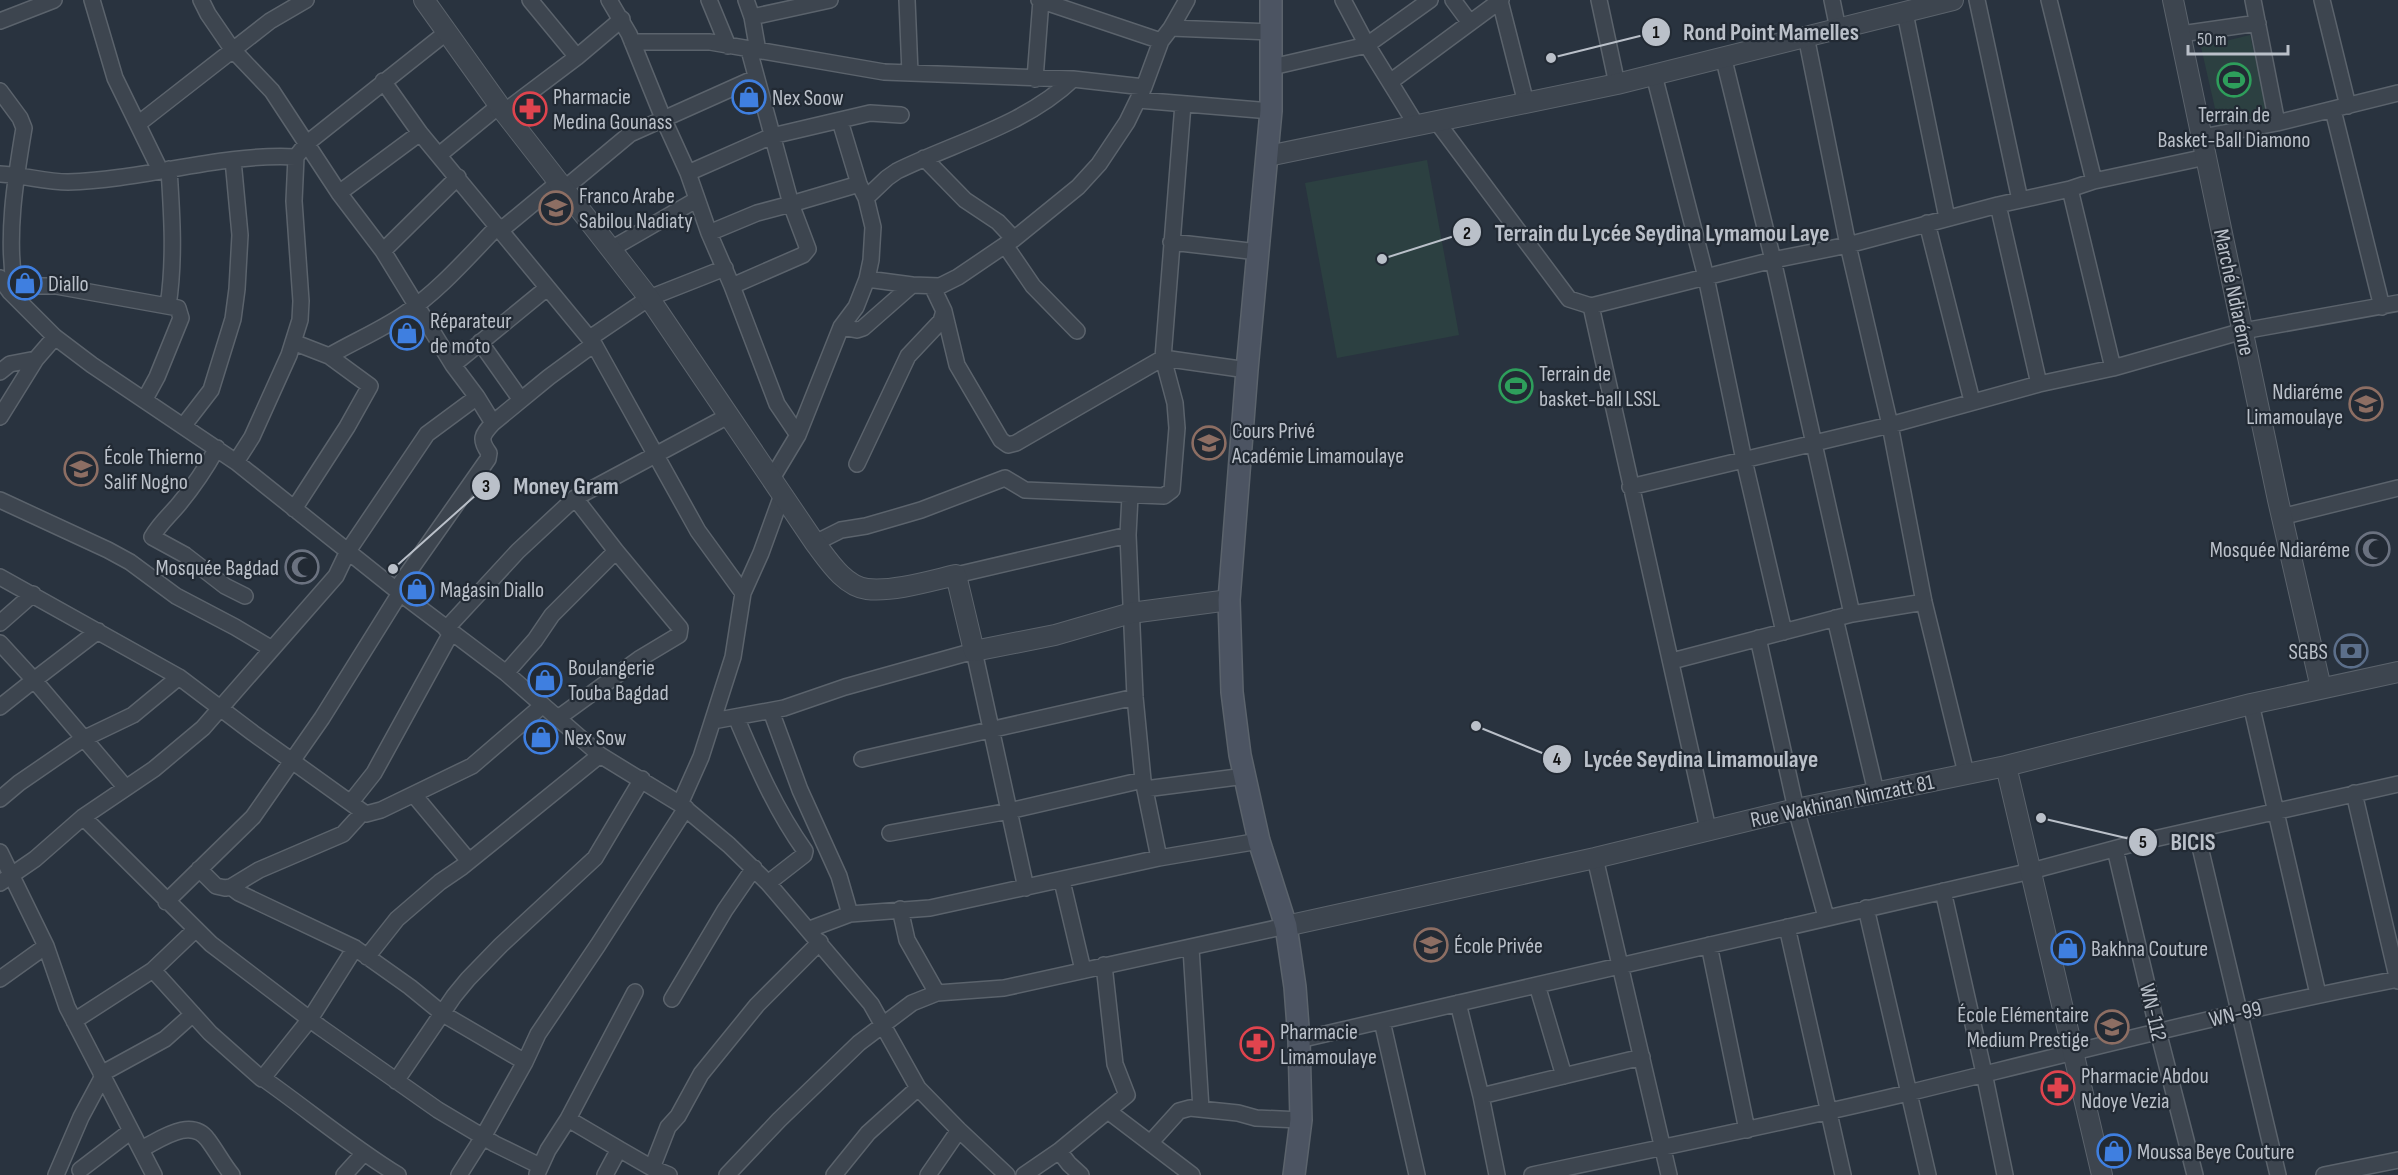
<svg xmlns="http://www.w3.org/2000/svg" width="2398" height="1175" font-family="'Sofia Sans Condensed',sans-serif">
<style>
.green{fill:#2c4041}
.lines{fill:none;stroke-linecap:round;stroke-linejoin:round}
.minor-casing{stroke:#5b636c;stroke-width:18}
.tertiary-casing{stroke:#5b636c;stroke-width:22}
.secondary-casing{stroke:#5b636c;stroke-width:24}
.minor{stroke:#3d454f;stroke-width:15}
.tertiary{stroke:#3d454f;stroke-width:20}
.secondary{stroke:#4c5462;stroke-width:21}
.labels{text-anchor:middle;stroke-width:4.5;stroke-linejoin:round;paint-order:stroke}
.poi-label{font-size:22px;fill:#bac0c9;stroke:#222a34;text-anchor:start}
.street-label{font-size:22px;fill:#bac0c9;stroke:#222a34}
.leader{fill:none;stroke:#bac0c9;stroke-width:2}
.callout-dot{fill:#bac0c9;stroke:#222a34;stroke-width:2}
.mark-label{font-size:18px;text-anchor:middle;font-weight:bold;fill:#111}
.callout-label{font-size:24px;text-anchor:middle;font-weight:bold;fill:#bac0c9;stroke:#222a34;stroke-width:4.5;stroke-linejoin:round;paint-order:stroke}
</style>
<rect width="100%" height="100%" fill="#29333f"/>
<!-- green -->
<path class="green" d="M 2250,35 L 2268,114 L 2219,126 L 2201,47 Z
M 1427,160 L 1459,335 L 1337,358 L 1305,183 Z"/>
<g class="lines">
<defs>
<path id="minor" d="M 92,0 L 115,78 L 160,170
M 530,0 L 577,57
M 609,0 L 629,34 L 663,118 L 688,173 L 709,233 L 732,286 L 777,404 L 798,435
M 709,0 L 728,46
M 746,0 L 752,17 L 758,51
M 907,0 L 910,73
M 1039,0 L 1161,41
M 1343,0 L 1367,45 L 1417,126
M 1453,0 L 1470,23
M 1599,0 L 1617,84
M 1832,0 L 1838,29
M 1977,0 L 2020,200
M 2049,0 L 2094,181
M 2253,0 L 2277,123
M 2322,0 L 2348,106
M 1500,1 L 1526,103
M 1905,13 L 1947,218
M 752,17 L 830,0
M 0,21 L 54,0
M 1171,28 L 1272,32
M 2181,34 L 2258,23
M 1806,36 L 1848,245 L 1890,425 L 1924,602 L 1966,773
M 632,42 L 710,42 L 884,72 L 1073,79 L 1144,87
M 749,50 L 791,204 L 859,184
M 1723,56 L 1773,260 L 1852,614
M 1272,67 L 1367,45 L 1430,0
M 1654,75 L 1706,277 L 1744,460 L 1784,632
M 1035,79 L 1041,0
M 383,81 L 420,133 L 594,344 L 698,531 L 743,593
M 1390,82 L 1501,0
M 0,91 L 20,118 L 24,128 C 15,181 6,237 15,290
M 1138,100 L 1271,111
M 2333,110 L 2382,307
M 504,112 L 577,57 L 622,19
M 1437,122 L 1569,299 L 1591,306 L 1773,260 L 1848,245 L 1998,205 L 2070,189 L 2094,181 L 2206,157
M 138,124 L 270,21 L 306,0
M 2202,137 L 2277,123 L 2398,93
M 439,155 L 500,105
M 924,158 L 965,200 L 998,222 L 1014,239
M 688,173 L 772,136 L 870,113 L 901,115
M 0,174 C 23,175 46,182 68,182 C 145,180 219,153 296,157 L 306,144 L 447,32
M 564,189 L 630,134 L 755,78
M 2070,189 L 2113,368
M 339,193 L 420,133
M 866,198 L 887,178 L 897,171 C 956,142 1025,125 1073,79
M 1998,205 L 2039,384
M 1927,223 L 1972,401
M 501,230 L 559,182
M 709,233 L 757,213 L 791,204 L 808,249 L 803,255 L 732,286
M 1171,242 L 1258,252
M 1005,245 L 1033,286 L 1077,331
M 611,249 L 696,200
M 383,251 L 458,177
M 0,278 L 10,292 L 55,337 L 92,365 L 236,462 L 400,593 L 506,673 L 600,755 L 680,804 L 729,845 L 768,883 L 871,1004 L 918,1088 L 959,1130 L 1007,1175
M 867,279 L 912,285
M 932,286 L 944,311 L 957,365 L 1001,440 L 1008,445 L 1016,443 L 1163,358 L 1247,370
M 10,292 L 26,286 L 56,286 L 178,308 L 181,318 L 157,377 L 145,399
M 168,306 C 175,260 172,215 169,169
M 1591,306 L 1708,829
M 841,327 L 857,330 L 863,328 L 912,285 L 940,286 L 958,277 L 1014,239 L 1078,187 L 1099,164 L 1127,122 L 1144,87 L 1161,41 L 1171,28 L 1187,0
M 590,338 L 649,298 L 725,268
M 293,342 L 329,356 L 370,386 L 347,427 L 294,509
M 480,342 L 521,400
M 329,356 C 353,342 379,331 403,315 C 439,291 468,257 498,226
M 453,365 L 547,288
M 0,372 L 10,364 L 36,359
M 477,397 L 493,423 L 549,377 L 594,344
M 0,417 L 36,359 L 55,337
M 184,425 L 211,390 L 233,319 L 237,289 L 240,235 L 233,160
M 217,448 C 206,468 194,486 179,504 C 170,515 160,523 152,537 L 185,555 L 225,586 L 245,596
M 236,462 L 252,437 L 289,355 L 300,320 L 301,301 L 294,201 L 296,157
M 857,464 L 908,356 L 941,321 L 944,311
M 771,480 L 798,435 L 841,327 L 856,307 L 867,279 L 871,260 L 873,227 L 866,198 L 859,184 L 840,121
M 1630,487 L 1890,425 L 2039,384 L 2113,368 L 2243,331 L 2398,303
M 1130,496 L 1128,535 L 1135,697 L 1143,780 L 1159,858
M 0,500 L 108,550 L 130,562 L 176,596 L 235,627 L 272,649
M 2281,517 L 2398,488
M 815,543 L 841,530 L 866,526 L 921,510 L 1005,478 L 1025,490 L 1164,496 L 1172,490 L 1177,428 L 1175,403 L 1163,358 L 1183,104
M 956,575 L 1128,535
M 0,577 L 179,677 L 253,733 L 366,814 L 381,810 L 472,766 L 543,705
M 396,590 L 488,459 L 489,453 C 479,439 482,435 493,423
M 1835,618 L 1876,792
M 0,623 L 33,594
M 446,629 L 518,551 L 575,498 L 728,416
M 98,631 L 34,680 L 126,788
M 1758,638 L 1796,809 L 1826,917
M 0,643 L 34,680 L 0,707
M 1672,661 L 1852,614 L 1924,602
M 506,673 L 535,640 L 552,615 L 616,551
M 2251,704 L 2318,994
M 771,711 L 800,790 L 839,876 L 850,914 L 810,929
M 736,717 C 756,764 775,809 805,851 L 804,855 L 768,883
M 558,718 L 639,659 L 679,635 L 680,628 L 616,551 L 575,498
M 713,721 L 784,708 L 845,687 L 974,651 L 1026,888
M 862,759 L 1135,697
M 1145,789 L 1245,776
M 2354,793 L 2398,981
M 414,795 L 469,861
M 0,799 L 19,783 L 83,739 L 133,715 L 179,677
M 351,802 L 374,773 L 451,633
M 680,804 L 701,757 L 733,657 L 743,593 L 761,553 L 782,495
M 83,817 L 211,944 L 320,1027 L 438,1110 L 495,1144 L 540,1166
M 2196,830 L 2278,1175
M 890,833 L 1009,811 L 1143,780
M 2115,849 L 2158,1031 L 2195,1175
M 0,852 L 46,946 L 67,1007 L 154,1175
M 1595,858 L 1669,1175
M 199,869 L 216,886 L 225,888 L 231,887 L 259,870 L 343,834 L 363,812
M 1062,881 L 1083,970
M 0,883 L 35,859 L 83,817 L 154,769 L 203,728 L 336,576 L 348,551 L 427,434 L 477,397 L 453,365 L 383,251 L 339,193 L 272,91 L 232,49 L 208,14 L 201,0
M 231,887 L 239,893 L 355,948 L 410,987 L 443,1014 L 525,1062
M 1943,891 L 1984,1073 L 2005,1175
M 166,902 L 253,817 L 322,718 L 400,593
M 1866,908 L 1928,1175
M 900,909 L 907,940 L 937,993
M 850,914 L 930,908 L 1159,858 L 1259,841
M 1787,927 L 1843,1175
M 1709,945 L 1747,1130
M 1191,948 L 1201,1109
M 367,957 L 397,919 L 440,882 L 462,867 L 600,755
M 153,970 L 210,1033 L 262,1079 L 310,1019 L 355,948
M 0,979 L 46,946
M 1537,985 L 1564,1076
M 672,999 L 725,910 L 754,868
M 1458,1003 L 1481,1096 L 1497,1175
M 74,1021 L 153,970 L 195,930
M 1382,1021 L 1417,1175
M 1299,1040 L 2031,871 L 2136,843 L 2398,784
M 101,1074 L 165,1039 L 193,1014
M 264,1079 C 308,1110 352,1147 398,1175
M 396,1081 L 454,996 L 468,979 L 501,945 L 595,858 L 642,779
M 1481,1096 L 1642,1057
M 1108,1111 L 1192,1175
M 1151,1142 L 1179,1111 L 1190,1108 L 1238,1113 L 1256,1118 L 1301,1120
M 141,1149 C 160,1140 191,1116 208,1140 C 217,1152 223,1164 232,1175
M 619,1149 L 568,1119 L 635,992
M 1059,1151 L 1069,1164 L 1081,1175
M 652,1168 L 668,1127 L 678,1116 L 701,1074 L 757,1005 L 820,942
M 80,1170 L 131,1131
M 537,1174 L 548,1150 L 568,1119
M 56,1175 L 81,1117 L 103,1076
M 344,1175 L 364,1153
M 459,1175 L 483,1137 L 525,1062 L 538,1034 L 598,945 L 686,808
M 605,1175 L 619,1149 L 652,1168 L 669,1175
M 727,1175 L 779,1120 L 859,1043 L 912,1003 L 937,993 L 1004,988 L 1286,926
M 834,1175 L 868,1133 L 918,1088
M 928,1175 L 959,1130
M 1024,1175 L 1059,1151 L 1127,1095 L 1115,1064 L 1104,965
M 1532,1175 C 1658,1148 1783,1123 1908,1093 C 2071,1053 2233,1011 2398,979
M 2324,1175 L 2398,1160"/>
<path id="tertiary" d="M 424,0 L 504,112 L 649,298 L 815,543 C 828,560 844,586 867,589 C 893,592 930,581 956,575 L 974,651 L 1055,635 L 1131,613 L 1229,600
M 2173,0 L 2278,500 L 2321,688
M 1268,156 L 1617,84 L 1953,0
M 2006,766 L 2102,1175
M 1286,926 L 1595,858 L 1796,809 L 2006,766 L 2251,704 L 2398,672"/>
<path id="secondary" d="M 1271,0 L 1271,111 L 1247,370 L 1229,600 L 1232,692 L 1240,755 L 1259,841 L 1286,926 L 1295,987 L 1299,1040 L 1301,1120 L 1294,1175"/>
</defs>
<!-- minor casing -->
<use href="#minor" class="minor-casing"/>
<!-- tertiary casing -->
<use href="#tertiary" class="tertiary-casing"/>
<!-- secondary casing -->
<use href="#secondary" class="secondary-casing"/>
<!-- minor -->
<use href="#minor" class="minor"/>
<!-- tertiary -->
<use href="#tertiary" class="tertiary"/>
<!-- secondary -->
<use href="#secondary" class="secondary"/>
</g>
<!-- icons -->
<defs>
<symbol id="stadium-ring" viewBox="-11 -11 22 22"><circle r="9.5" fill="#222a34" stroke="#2e9e5b" stroke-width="1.5"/><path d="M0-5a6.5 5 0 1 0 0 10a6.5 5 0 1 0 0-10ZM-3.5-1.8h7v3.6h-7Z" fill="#2e9e5b"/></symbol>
<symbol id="shop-ring" viewBox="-11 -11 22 22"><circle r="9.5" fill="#222a34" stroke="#3f7fe0" stroke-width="1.5"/><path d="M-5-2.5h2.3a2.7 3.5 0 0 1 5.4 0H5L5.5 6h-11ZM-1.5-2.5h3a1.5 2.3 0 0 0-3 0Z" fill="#3f7fe0"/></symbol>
<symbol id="pharmacy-ring" viewBox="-11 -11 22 22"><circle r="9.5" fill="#222a34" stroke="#e0444e" stroke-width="1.5"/><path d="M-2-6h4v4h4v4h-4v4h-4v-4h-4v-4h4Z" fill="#e0444e"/></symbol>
<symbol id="school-ring" viewBox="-11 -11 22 22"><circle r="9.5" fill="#222a34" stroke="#8d6e63" stroke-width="1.5"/><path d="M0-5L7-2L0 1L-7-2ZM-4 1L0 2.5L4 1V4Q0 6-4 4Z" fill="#8d6e63"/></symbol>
<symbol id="mosque-ring" viewBox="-11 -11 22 22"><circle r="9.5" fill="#222a34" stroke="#6b7280" stroke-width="1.5"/><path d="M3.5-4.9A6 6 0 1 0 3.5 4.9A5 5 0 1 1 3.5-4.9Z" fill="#6b7280"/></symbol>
<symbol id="bank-ring" viewBox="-11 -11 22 22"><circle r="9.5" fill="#222a34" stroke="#5c6f8a" stroke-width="1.5"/><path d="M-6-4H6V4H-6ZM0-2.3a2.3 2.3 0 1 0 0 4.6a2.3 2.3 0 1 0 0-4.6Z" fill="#5c6f8a"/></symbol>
</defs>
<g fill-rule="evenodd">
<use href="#stadium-ring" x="2215" y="61" width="38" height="38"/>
<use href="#shop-ring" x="730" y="78" width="38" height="38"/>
<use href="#pharmacy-ring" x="511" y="90" width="38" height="38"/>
<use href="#school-ring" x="537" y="189" width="38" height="38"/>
<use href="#shop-ring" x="6" y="264" width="38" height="38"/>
<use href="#shop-ring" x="388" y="314" width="38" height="38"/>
<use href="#stadium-ring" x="1497" y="367" width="38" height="38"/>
<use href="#school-ring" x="2347" y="385" width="38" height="38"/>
<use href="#school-ring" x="1190" y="424" width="38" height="38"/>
<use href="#school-ring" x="62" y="450" width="38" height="38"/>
<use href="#mosque-ring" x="2354" y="530" width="38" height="38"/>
<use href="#mosque-ring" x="283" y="548" width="38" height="38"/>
<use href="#shop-ring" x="398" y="570" width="38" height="38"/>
<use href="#bank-ring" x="2332" y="632" width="38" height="38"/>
<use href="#shop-ring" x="526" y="661" width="38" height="38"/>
<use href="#shop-ring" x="522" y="718" width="38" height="38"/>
<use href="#school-ring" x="1412" y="926" width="38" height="38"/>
<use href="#shop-ring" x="2049" y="929" width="38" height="38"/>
<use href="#school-ring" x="2093" y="1008" width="38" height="38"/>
<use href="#pharmacy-ring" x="1238" y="1025" width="38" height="38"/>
<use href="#pharmacy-ring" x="2039" y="1069" width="38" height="38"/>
<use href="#shop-ring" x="2095" y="1132" width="38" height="38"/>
</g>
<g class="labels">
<!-- poi labels -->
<g class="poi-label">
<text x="553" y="104">Pharmacie<tspan x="553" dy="25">Medina Gounass</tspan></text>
<text x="772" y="105">Nex Soow</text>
<text x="2234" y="122" text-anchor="middle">Terrain de<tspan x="2234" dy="25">Basket-Ball Diamono</tspan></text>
<text x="579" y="203">Franco Arabe<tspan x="579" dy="25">Sabilou Nadiaty</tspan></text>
<text x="48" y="291">Diallo</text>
<text x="430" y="328">Réparateur<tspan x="430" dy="25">de moto</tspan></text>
<text x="1539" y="381">Terrain de<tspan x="1539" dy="25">basket-ball LSSL</tspan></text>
<text x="2343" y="399" text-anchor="end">Ndiaréme<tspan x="2343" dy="25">Limamoulaye</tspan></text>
<text x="1232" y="438">Cours Privé<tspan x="1232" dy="25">Académie Limamoulaye</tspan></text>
<text x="104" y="464">École Thierno<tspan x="104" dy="25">Salif Nogno</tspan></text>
<text x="2350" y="557" text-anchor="end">Mosquée Ndiaréme</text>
<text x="279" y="575" text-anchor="end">Mosquée Bagdad</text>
<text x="440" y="597">Magasin Diallo</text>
<text x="2328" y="659" text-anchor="end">SGBS</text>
<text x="568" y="675">Boulangerie<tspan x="568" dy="25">Touba Bagdad</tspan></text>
<text x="564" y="745">Nex Sow</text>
<text x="1454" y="953">École Privée</text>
<text x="2091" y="956">Bakhna Couture</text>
<text x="2089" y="1022" text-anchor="end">École Elémentaire<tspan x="2089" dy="25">Medium Prestige</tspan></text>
<text x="1280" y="1039">Pharmacie<tspan x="1280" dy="25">Limamoulaye</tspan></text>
<text x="2081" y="1083">Pharmacie Abdou<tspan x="2081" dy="25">Ndoye Vezia</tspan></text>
<text x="2137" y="1159">Moussa Beye Couture</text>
</g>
<!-- street labels -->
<g class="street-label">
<text transform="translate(2235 292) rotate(78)" y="8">Marché Ndiaréme</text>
<text transform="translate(1842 800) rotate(-12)" y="8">Rue Wakhinan Nimzatt 81</text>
<text transform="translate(2154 1012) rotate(77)" y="8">WN-112</text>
<text transform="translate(2235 1013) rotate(-13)" y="8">WN-99</text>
</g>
</g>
<!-- callouts -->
<path class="leader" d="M1551 58L1656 32M1382 259L1467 232M393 569L486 486M1476 726L1557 759M2041 818L2143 842"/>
<g class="callout-dot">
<circle cx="1551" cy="58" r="6"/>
<circle cx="1382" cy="259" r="6"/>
<circle cx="393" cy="569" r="6"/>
<circle cx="1476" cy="726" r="6"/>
<circle cx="2041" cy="818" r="6"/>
<circle cx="1656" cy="32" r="15"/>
<circle cx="1467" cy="232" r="15"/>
<circle cx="486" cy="486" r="15"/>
<circle cx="1557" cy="759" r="15"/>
<circle cx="2143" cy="842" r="15"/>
</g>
<g class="mark-label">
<text x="1656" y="38">1</text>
<text x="1467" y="239">2</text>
<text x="486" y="492">3</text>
<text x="1557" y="765">4</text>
<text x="2143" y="848">5</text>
</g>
<g class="callout-label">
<text x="1771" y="40">Rond Point Mamelles</text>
<text x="1662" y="241">Terrain du Lycée Seydina Lymamou Laye</text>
<text x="566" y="494">Money Gram</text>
<text x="1701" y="767">Lycée Seydina Limamoulaye</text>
<text x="2193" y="850">BICIS</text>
</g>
<!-- scale -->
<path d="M2188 45v9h100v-9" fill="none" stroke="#bac0c9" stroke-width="3"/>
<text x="2197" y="45" font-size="18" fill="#bac0c9" stroke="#222a34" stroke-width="4.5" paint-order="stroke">50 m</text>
</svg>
